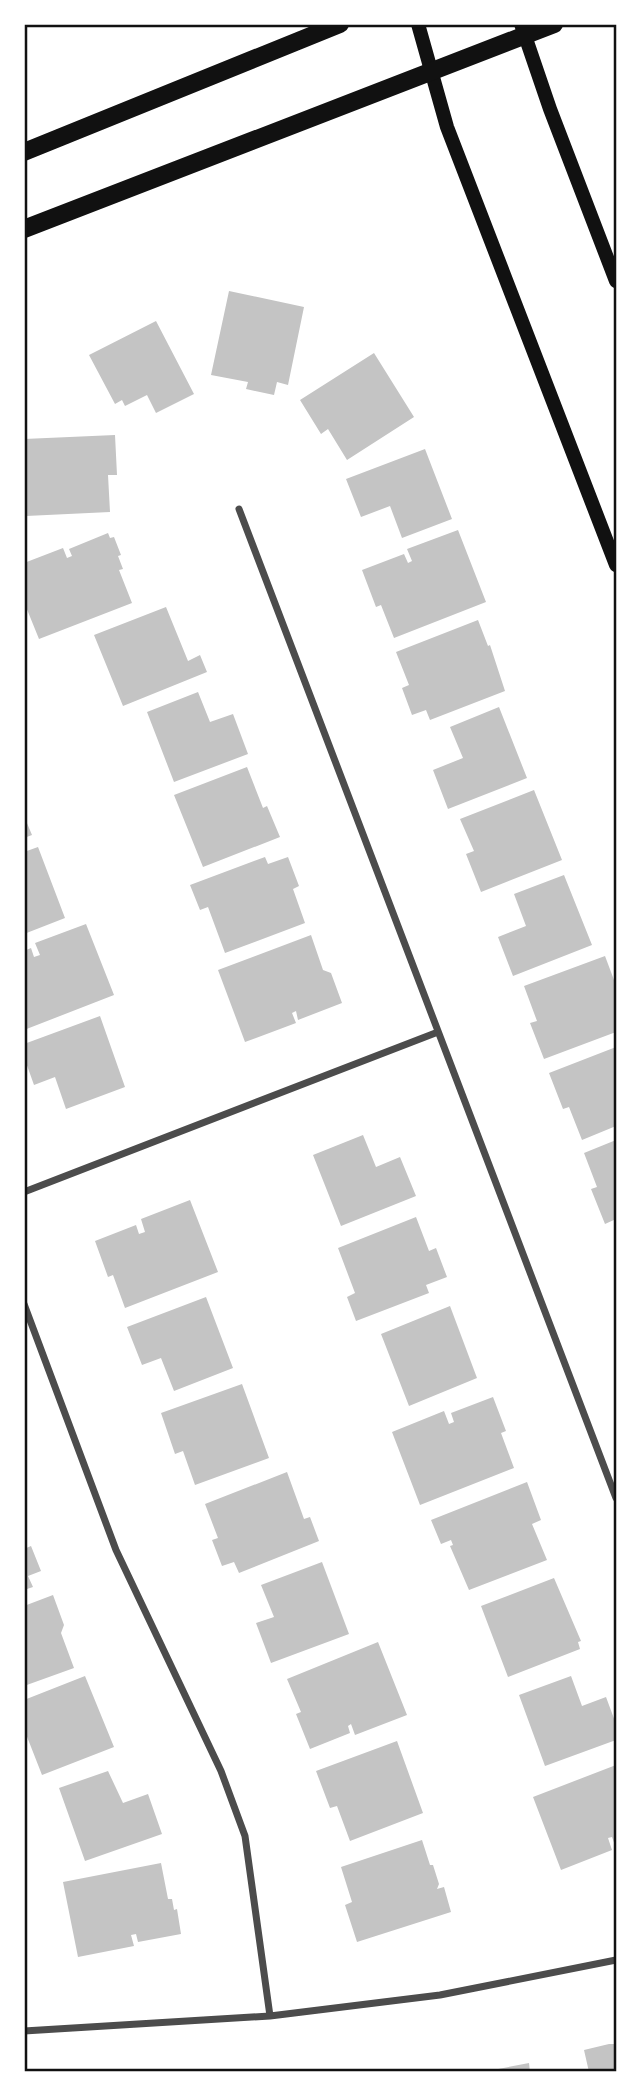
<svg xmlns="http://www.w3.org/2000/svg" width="641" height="2096" font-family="Quicksand,sans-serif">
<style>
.building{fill:#c4c4c4}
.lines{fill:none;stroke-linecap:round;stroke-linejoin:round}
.minor{stroke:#4c4c4c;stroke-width:7}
.secondary{stroke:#111;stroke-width:14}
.primary{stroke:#111;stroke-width:18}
.neatline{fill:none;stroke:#111;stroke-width:2.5}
</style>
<rect width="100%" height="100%" fill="#fff"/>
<!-- building -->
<path class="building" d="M 229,291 L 304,307 L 288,385 L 277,382 L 274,395 L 246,389 L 248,382 L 211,375 Z
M 156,321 L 194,394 L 156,413 L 147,395 L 125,406 L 122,400 L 115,404 L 89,355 Z
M 374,353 L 414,417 L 347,460 L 328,429 L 321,434 L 300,400 Z
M 115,435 L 117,475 L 108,475 L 110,512 L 26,516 L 24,439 Z
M 425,449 L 452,519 L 402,538 L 390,506 L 361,517 L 346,479 Z
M 458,530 L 486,602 L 394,638 L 381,605 L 376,607 L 362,570 L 404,554 L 408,563 L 412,561 L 407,549 Z
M 108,533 L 110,538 L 114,537 L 121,555 L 118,556 L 123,569 L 119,570 L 132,603 L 39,639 L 24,602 L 24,563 L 63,548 L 67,558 L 72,556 L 69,549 Z
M 166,607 L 188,661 L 200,655 L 207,672 L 123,706 L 94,635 Z
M 478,620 L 488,646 L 490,645 L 505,691 L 430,720 L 426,710 L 412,715 L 402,688 L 409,685 L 396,652 Z
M 198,692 L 210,722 L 233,714 L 248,754 L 174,782 L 147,712 Z
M 499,707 L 527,778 L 448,809 L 433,770 L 463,758 L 450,727 Z
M 247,767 L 263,808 L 267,806 L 280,837 L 203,867 L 174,795 Z
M 534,790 L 562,860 L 481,892 L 466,854 L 474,851 L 460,819 Z
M 24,816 L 32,835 L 24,838 Z
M 38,847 L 65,918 L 24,934 L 24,852 Z
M 265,857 L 268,864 L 288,857 L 299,886 L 293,889 L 305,923 L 225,953 L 208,907 L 200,910 L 190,885 Z
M 564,875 L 592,945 L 513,976 L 498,937 L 526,926 L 514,894 Z
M 86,924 L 114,995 L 24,1030 L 24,951 L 31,948 L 34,957 L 40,955 L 35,943 Z
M 311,935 L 323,970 L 331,973 L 342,1003 L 298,1020 L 296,1011 L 292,1013 L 296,1023 L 245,1042 L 218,970 Z
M 605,956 L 614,980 L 616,978 L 616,1032 L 544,1059 L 530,1023 L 537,1021 L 524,986 Z
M 100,1016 L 125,1087 L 66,1109 L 55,1077 L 34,1085 L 24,1057 L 24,1044 Z
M 616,1047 L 616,1126 L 582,1140 L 569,1107 L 563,1109 L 549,1073 Z
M 363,1135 L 376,1167 L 400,1157 L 416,1196 L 341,1226 L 313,1155 Z
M 616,1140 L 616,1219 L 605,1224 L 591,1189 L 597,1187 L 584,1153 Z
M 190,1200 L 218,1272 L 125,1308 L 113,1275 L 108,1277 L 95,1241 L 136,1225 L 139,1234 L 145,1232 L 141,1219 Z
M 416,1217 L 429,1251 L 436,1248 L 447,1277 L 426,1285 L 429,1293 L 356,1321 L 347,1297 L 355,1293 L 338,1248 Z
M 206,1297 L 233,1368 L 174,1391 L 161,1358 L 142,1365 L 127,1327 Z
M 450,1306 L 477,1378 L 409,1406 L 381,1334 Z
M 242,1384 L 269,1458 L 195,1485 L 183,1451 L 175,1454 L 161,1413 Z
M 493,1397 L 506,1431 L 501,1433 L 514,1468 L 420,1505 L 392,1432 L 444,1411 L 449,1424 L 454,1422 L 451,1413 Z
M 287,1472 L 304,1519 L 310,1517 L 319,1541 L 239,1573 L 234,1562 L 222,1566 L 212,1540 L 218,1538 L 205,1504 Z
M 527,1482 L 541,1520 L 532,1524 L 547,1560 L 469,1590 L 450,1546 L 453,1545 L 451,1540 L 441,1544 L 431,1520 Z
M 31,1546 L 41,1571 L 28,1576 L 33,1587 L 24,1590 L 24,1549 Z
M 322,1562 L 349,1634 L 271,1663 L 256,1623 L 274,1617 L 261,1585 Z
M 554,1578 L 581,1641 L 578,1642 L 580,1649 L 508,1677 L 481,1606 Z
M 53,1595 L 64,1625 L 61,1633 L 74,1668 L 24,1686 L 24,1606 Z
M 378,1642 L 407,1715 L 355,1735 L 351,1724 L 348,1726 L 350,1733 L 310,1749 L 296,1714 L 301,1712 L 287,1679 Z
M 85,1676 L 114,1747 L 42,1775 L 24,1729 L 24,1700 Z
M 571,1676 L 582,1706 L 606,1697 L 616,1724 L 616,1740 L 545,1766 L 519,1695 Z
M 397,1741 L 423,1813 L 350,1841 L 337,1806 L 330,1808 L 316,1771 Z
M 616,1765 L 616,1848 L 612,1837 L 608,1838 L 612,1850 L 561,1870 L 533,1797 Z
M 108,1771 L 123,1803 L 148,1794 L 162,1834 L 85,1861 L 59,1788 Z
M 422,1840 L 430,1865 L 433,1865 L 439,1884 L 437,1889 L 444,1887 L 451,1912 L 357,1942 L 345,1905 L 352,1902 L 341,1867 Z
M 161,1863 L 168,1899 L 172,1899 L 174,1910 L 177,1909 L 181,1934 L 138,1942 L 136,1934 L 131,1935 L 134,1946 L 78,1957 L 63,1882 Z
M 609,2044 L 616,2044 L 616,2072 L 589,2072 L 584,2050 Z
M 529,2063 L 530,2072 L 493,2072 L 493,2070 Z"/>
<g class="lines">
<!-- minor -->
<path class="minor" d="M 239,509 L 616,1498
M 24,1192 L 438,1032
M 24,1304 L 116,1550 L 221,1771 L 245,1836 L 270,2016
M 24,2031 L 270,2016 L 440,1995 L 616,1960"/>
<!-- secondary -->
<path class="secondary" d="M 418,24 L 447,127 L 616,565
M 521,24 L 550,109 L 616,281"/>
<!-- primary -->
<path class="primary" d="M 24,152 L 340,24
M 24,229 L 554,24"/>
</g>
<!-- border -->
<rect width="641" height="2096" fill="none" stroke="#ffffff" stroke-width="52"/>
<rect x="26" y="26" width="589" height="2044" class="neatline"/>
</svg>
